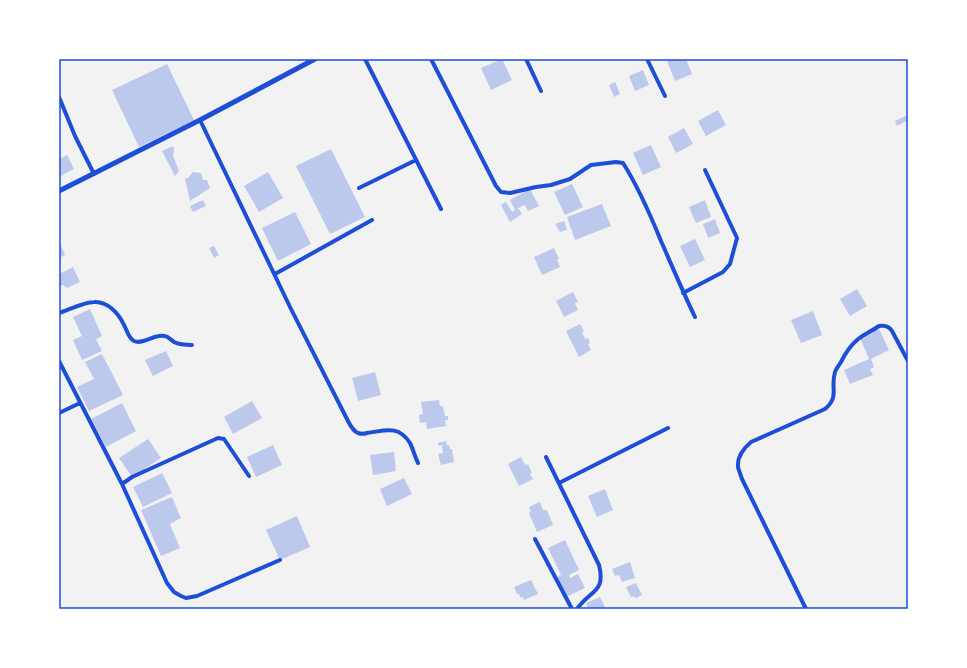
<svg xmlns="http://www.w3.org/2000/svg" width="967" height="668" font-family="'DejaVu Sans',sans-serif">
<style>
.building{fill:#bdc9ec}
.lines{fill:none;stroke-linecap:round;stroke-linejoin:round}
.minor{stroke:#1d4ed8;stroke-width:4}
.tertiary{stroke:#1d4ed8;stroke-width:5}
.neatline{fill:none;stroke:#1d4ed8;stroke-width:1.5}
</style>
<rect width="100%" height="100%" fill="#f2f2f2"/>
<!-- building -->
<path class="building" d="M 502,59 L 512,80 L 491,90 L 481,68 Z
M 672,59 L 686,59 L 692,74 L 675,81 L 667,61 Z
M 167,64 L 194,120 L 139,147 L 112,90 Z
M 643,70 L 649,85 L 635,91 L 629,76 Z
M 615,82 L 620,94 L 614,97 L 609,85 Z
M 718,110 L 726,125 L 706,136 L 698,121 Z
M 906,116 L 908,120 L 897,126 L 895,121 Z
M 684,128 L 693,144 L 676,153 L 668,137 Z
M 651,145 L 661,167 L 643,175 L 633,153 Z
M 173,146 L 174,150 L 173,156 L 179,171 L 175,176 L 162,151 Z
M 331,149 L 365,217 L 330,234 L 296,166 Z
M 67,155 L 74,169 L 59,177 L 59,159 Z
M 193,172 L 201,173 L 203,180 L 207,180 L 210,188 L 190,201 L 185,179 L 188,178 Z
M 268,172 L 283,198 L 259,212 L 244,186 Z
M 572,184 L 583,207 L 565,215 L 554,192 Z
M 530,189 L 539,206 L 528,211 L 525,205 L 518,208 L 522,214 L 510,222 L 501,205 L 506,202 L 512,212 L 515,210 L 510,200 Z
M 203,200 L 206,206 L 193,212 L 190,206 Z
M 705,200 L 711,217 L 696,223 L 689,207 Z
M 602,204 L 611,226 L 575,240 L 567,217 Z
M 295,212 L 311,244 L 278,261 L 262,228 Z
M 715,219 L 720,233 L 708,238 L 703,224 Z
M 564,221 L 567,230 L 560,232 L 555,224 Z
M 695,239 L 705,260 L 690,267 L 680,246 Z
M 59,241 L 65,255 L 59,258 Z
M 214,246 L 219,255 L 214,258 L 209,248 Z
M 554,248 L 559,259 L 557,259 L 560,267 L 542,275 L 534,257 Z
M 73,267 L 80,282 L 67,288 L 63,285 L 59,286 L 59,274 Z
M 857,289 L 867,306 L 850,316 L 840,299 Z
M 573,292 L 578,302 L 575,303 L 578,310 L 564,317 L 556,301 Z
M 90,309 L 102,336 L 96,339 L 102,351 L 82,360 L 73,340 L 82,336 L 73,317 Z
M 813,311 L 822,335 L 801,343 L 791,320 Z
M 580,324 L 584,331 L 582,332 L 585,339 L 588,338 L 590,343 L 588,344 L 591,350 L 579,357 L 566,331 Z
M 879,329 L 889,350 L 871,359 L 874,367 L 870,369 L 873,375 L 850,384 L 844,370 L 869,359 L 860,338 Z
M 166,351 L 173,366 L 153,376 L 145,360 Z
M 102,354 L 123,395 L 89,411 L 77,387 L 94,379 L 85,362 Z
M 375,372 L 381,395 L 358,401 L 352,378 Z
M 439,400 L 440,406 L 443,406 L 445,416 L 448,416 L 448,420 L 445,420 L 446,426 L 427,429 L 426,422 L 420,423 L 419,415 L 423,414 L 421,402 Z
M 252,401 L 262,418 L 233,434 L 224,417 Z
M 122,403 L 136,431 L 106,447 L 91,419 Z
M 148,439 L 161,458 L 132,477 L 119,458 Z
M 446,441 L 447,445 L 449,445 L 450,449 L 452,449 L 454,462 L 441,465 L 438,454 L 443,453 L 442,445 L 438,446 L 438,443 Z
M 273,445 L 282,465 L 256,477 L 247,457 Z
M 394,452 L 396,471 L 373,475 L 370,455 Z
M 521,457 L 525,465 L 528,464 L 532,473 L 530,474 L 533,479 L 519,486 L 508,464 Z
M 162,473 L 172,493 L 143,507 L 133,487 Z
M 404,478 L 412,494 L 387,506 L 380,489 Z
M 605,489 L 613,510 L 597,517 L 588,496 Z
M 172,497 L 181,518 L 170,524 L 180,548 L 161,556 L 141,510 Z
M 540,502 L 543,510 L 547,510 L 553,525 L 537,532 L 529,513 L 531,512 L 529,507 Z
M 297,516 L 310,547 L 280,560 L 266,530 Z
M 565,540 L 579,570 L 569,575 L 570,578 L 578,574 L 585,588 L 566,597 L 557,577 L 561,575 L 548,548 Z
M 630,562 L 635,578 L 622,582 L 619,575 L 615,576 L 612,569 Z
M 531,580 L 538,594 L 524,600 L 523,597 L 521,598 L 519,594 L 517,594 L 514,587 Z
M 636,583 L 642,595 L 636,598 L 634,596 L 631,597 L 626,587 Z
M 600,597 L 606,609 L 589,609 L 586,603 Z"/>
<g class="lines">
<!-- minor -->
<path class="minor" d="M 365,59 L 441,209
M 431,59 L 496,186 L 501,192 L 510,193 L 536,187 L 551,185 L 570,179 L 591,165 L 616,162 L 623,163 C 639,188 650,214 661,241 C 672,266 683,292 695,317
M 526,59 L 541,91
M 647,59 L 665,96
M 59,97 L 75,136 L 94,174
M 200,120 L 291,309 L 348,421 C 350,425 353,431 358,433 C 361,434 364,434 367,433 C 384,431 398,424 410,443 C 413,449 415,457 418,463
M 359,188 L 416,160
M 275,274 L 372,220
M 683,293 L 723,272 L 730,264 L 737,238 L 705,170
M 59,313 C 68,310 85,302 94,302 C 108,301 119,314 124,325 C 127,330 128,338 134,341 C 143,345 154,334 164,336 C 168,336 171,340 174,342 C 180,345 186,345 192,345
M 59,361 L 122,484 L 167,583 L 174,592 L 181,596 L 186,598 L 197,596 L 280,560
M 59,413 L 80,403
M 546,457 L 599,565 C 606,593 590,590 577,609
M 559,483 L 668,428
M 122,484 L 132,477 L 218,438 L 224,439 L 249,476
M 535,539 L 572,609
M 806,609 L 742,479 C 741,476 739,471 738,467 C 737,457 744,448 751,442 L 825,409 C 840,396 830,388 835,372 C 836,369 839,365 841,362 C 845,354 849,347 856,341 C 862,335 872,331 879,326 C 885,325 889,326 892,331 L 908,361"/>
<!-- tertiary -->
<path class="tertiary" d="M 59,191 L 200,120 L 315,59"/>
</g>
<!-- border -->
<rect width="967" height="668" fill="none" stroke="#ffffff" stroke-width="120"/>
<rect x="60" y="60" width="847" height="548" class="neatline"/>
</svg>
